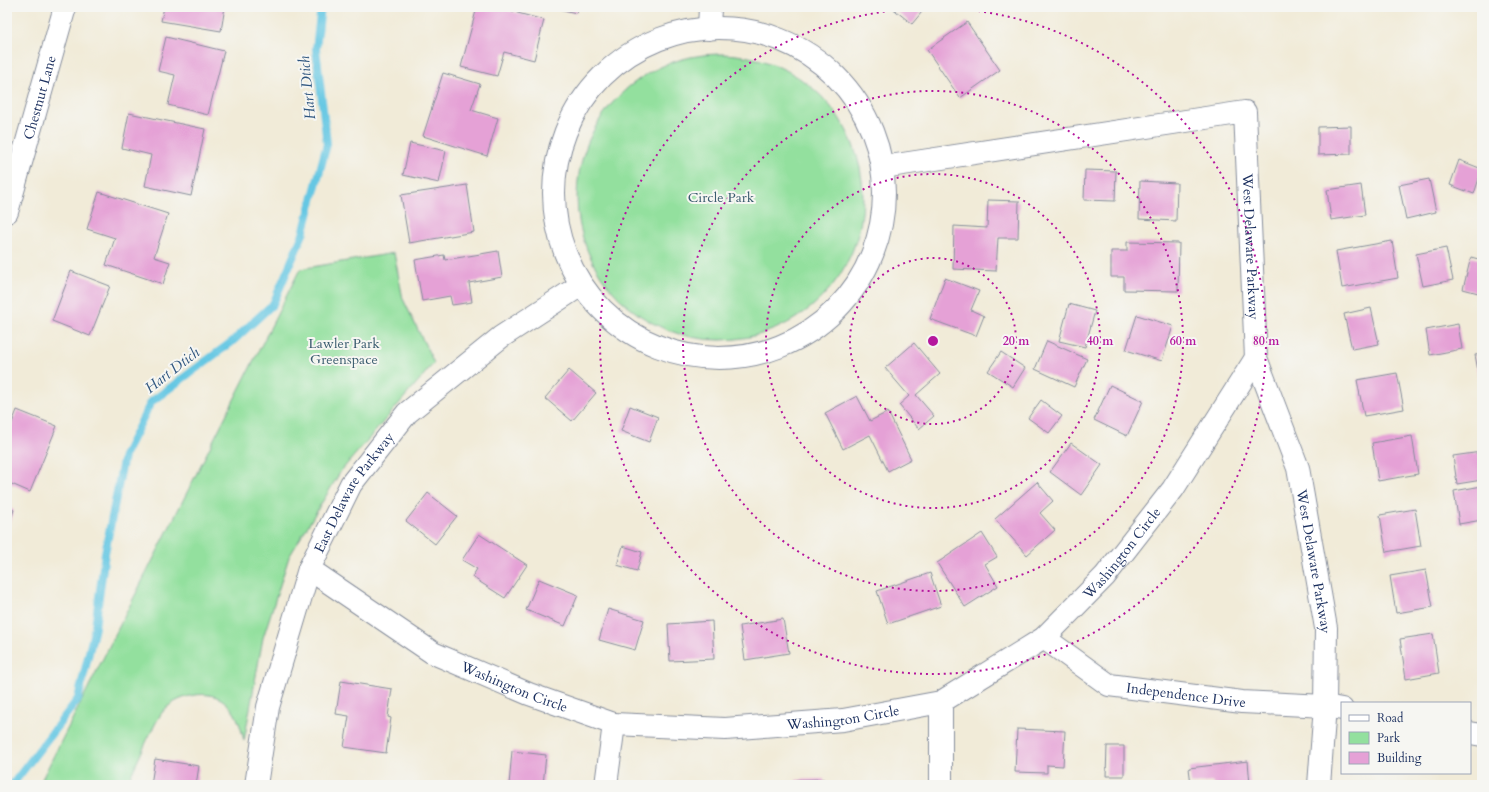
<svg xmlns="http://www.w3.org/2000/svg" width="1489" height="792" font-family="Cardo,serif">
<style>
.green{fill:#93e09e;stroke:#57887e}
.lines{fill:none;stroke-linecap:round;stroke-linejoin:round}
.stream{stroke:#65c7e3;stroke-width:8}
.building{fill:#e5a1d6}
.street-casing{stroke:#868d9b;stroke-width:24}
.secondary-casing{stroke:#868d9b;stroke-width:24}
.street{stroke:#fff;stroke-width:22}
.secondary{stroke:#fff;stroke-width:22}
.ring{fill:none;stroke:#b5179e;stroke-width:2;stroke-dasharray:2 4}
.labels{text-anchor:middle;stroke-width:4;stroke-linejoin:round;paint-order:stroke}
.street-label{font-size:14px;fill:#1b2f5e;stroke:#f6f6f2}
.park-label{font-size:14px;fill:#395b6e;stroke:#f6f6f2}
.water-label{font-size:15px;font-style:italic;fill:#2e557f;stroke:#f6f6f2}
.centre{fill:#b5179e;stroke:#f6f6f2;stroke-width:2}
.ring-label{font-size:12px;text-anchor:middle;font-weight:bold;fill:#b5179e;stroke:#f6f6f2;stroke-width:4;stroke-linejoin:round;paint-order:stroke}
</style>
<rect width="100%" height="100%" fill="#f6f6f2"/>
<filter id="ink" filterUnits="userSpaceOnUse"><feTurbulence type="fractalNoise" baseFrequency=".025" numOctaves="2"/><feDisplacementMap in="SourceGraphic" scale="8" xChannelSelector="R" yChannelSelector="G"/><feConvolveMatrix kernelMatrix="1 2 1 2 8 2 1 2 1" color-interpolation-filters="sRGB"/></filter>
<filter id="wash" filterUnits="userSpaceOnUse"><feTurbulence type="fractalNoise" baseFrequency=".012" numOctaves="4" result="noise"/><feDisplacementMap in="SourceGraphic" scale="16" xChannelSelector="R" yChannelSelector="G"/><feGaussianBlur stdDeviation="0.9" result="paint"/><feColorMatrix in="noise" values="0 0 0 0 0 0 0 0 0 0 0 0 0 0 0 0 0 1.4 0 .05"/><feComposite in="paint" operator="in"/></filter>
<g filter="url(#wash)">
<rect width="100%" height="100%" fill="#f1ebd8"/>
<!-- green -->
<path class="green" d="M577 197a143 143 0 1 1 286 0a143 143 0 1 1-286 0Z
M 394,253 L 403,299 L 434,363 L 341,471 L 289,557 L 263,638 L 244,741 C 241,728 238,715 228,705 C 212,686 174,695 161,714 C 149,733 137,764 126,785 L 39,785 L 300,269 Z"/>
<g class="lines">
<!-- stream -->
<path class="stream" d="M 12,785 L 78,699 L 95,627 L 105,553 L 124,456 L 151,402 L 233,341 L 273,304 L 303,234 L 327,144 L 316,49 L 321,7"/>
</g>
<g id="blocks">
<!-- building -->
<path class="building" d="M 164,7 L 225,7 L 221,31 L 161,21 Z
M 477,7 L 495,7 L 544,20 L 534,60 L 504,52 L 497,76 L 461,67 Z
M 551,7 L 578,7 L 576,13 Z
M 891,7 L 926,7 L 912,24 Z
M 967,22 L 1000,70 L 960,98 L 927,50 Z
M 166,37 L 224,51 L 208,115 L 168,105 L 175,75 L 158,71 Z
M 443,73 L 480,84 L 471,110 L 498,118 L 487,156 L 423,136 Z
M 129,113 L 205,129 L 191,196 L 145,186 L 151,155 L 122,148 Z
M 1351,126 L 1351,154 L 1318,155 L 1318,127 Z
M 410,143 L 446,151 L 439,183 L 403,175 Z
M 1459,160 L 1482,169 L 1474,194 L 1450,185 Z
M 1085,170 L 1116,171 L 1115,201 L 1084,200 Z
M 1429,179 L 1436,212 L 1406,219 L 1399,185 Z
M 1140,181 L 1177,183 L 1176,221 L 1139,219 Z
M 467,185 L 474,232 L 409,243 L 401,195 Z
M 1361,185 L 1365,215 L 1331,220 L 1327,190 Z
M 99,192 L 168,214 L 154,257 L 170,262 L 163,284 L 106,265 L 115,238 L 87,229 Z
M 988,200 L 1019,201 L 1018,238 L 998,238 L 996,271 L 953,269 L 954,226 L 987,228 Z
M 1392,241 L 1398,278 L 1342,288 L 1336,251 Z
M 1127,242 L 1179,243 L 1178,291 L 1124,290 L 1124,277 L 1111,277 L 1111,251 L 1127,251 Z
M 1446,248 L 1453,280 L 1423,286 L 1416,254 Z
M 498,251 L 502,277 L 469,283 L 472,302 L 452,305 L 450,296 L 422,301 L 415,260 L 444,255 L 445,260 Z
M 1471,257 L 1482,260 L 1482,294 L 1463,289 Z
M 71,271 L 110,286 L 90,336 L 52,321 Z
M 945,278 L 979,291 L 971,310 L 984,316 L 976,336 L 930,319 Z
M 1069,304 L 1095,311 L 1085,347 L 1059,341 Z
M 1371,308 L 1379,344 L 1352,349 L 1344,314 Z
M 1137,315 L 1173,326 L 1162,361 L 1126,350 Z
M 1458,324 L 1462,349 L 1430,355 L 1426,330 Z
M 1047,341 L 1087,359 L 1074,387 L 1035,369 Z
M 914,343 L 940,374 L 916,395 L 934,416 L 919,429 L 899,405 L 909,396 L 885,368 Z
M 1001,352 L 1025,368 L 1013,387 L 988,371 Z
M 1482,354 L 1482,381 L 1480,381 L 1475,355 Z
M 569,370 L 596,393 L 572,421 L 545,398 Z
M 1397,373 L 1404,409 L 1364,416 L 1357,380 Z
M 1110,385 L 1143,401 L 1127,436 L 1094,420 Z
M 857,396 L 870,421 L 888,412 L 911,459 L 888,471 L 870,435 L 843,449 L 825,413 Z
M 1041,400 L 1062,416 L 1049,433 L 1028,418 Z
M 630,406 L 658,417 L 649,442 L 621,431 Z
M 17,410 L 57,426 L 30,492 L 7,482 L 7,436 Z
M 1412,436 L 1418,474 L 1378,481 L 1372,443 Z
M 1071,443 L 1102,465 L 1081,495 L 1050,472 Z
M 1481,452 L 1482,480 L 1457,484 L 1453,456 Z
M 1037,482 L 1053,501 L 1040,513 L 1055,530 L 1027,555 L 995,519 Z
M 1482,486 L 1482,520 L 1459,524 L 1454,491 Z
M 428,493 L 457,516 L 435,544 L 406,521 Z
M 7,507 L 14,510 L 7,529 Z
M 1415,509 L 1421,546 L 1386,552 L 1380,515 Z
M 982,533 L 997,557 L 985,564 L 998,586 L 965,607 L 937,563 Z
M 479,534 L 527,565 L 505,598 L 472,577 L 477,569 L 462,560 Z
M 623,546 L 642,552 L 637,571 L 617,565 Z
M 1426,570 L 1433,607 L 1396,613 L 1390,576 Z
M 930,573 L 941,606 L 888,624 L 877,591 Z
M 539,579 L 578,595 L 565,626 L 526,610 Z
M 608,609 L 644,620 L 635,650 L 599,640 Z
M 783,619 L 789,653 L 745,660 L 740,626 Z
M 712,621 L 714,659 L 670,661 L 668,624 Z
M 1433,634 L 1439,673 L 1406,679 L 1400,639 Z
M 341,681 L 392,689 L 388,717 L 391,718 L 386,753 L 344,747 L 349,716 L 336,714 Z
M 1017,729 L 1065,731 L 1063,766 L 1047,765 L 1047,773 L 1015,772 Z
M 1107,746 L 1124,746 L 1124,776 L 1106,776 Z
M 512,751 L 546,755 L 543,785 L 509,785 Z
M 155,759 L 199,766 L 196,785 L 151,785 Z
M 1248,761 L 1250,785 L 1214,785 L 1214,782 L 1191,784 L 1189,768 Z
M 824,779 L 824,785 L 796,785 L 796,780 Z"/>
</g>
</g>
<g filter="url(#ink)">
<use href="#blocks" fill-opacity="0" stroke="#868d9b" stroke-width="1"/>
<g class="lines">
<defs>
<g id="street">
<circle cx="719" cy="193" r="165"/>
<path d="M 709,29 L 710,7"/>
<path id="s1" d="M 883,167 L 1245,112 L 1256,358 L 1298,468 L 1326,628 L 1325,706 L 1319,785"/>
<path id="s2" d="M 309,569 L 433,653 L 529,694 L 614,724 L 725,729 L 843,720 L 941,702 L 1044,638 L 1105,576 L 1173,489 L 1256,358"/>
<path id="s3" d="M 1044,638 L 1109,685 L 1242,702 L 1325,706 L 1342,709"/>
<path d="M 941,702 L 941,785"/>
<path d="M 1470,733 L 1482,735"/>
<path id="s4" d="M 256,785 L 268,707 L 309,569 L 351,484 L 407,413 L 501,337 L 581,285"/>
<path d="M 606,785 L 614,724"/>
</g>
<g id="secondary">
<path id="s5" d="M 7,212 L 65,7"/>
</g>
</defs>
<!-- street casing -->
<use href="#street" class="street-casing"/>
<!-- secondary casing -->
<use href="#secondary" class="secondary-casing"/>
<!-- street -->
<use href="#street" class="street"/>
<!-- secondary -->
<use href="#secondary" class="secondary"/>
</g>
</g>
<!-- distance rings -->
<g class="ring">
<circle cx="933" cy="341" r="83"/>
<circle cx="933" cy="341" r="167"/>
<circle cx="933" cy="341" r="250"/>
<circle cx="933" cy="341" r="333"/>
</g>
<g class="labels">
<!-- street labels -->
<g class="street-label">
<text dy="5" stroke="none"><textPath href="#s5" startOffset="119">Chestnut Lane</textPath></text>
<text dy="5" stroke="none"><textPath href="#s1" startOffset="501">West Delaware Parkway</textPath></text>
<text dy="5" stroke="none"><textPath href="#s4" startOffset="312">East Delaware Parkway</textPath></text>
<text dy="5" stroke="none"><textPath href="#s2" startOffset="910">Washington Circle</textPath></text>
<text dy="5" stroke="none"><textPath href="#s1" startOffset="825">West Delaware Parkway</textPath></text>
<text dy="5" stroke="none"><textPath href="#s2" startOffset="238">Washington Circle</textPath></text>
<text dy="5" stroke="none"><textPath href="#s3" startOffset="158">Independence Drive</textPath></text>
<text dy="5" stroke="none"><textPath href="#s2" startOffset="574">Washington Circle</textPath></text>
</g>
<!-- park labels -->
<g class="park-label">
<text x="721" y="202">Circle Park</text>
<text x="344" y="348">Lawler Park<tspan x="344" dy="16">Greenspace</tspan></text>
</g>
<!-- water labels -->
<g class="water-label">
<text transform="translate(307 88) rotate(-96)" y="5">Hart Dtich</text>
<text transform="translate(172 370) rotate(-38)" y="5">Hart Dtich</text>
</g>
</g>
<circle cx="933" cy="341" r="6" class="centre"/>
<g class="ring-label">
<text x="1016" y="345">20 m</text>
<text x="1100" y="345">40 m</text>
<text x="1183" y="345">60 m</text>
<text x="1266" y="345">80 m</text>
</g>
<!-- margin -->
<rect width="1489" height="792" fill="none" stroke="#f6f6f2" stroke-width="24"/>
<!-- legend -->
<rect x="1341" y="702" width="130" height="72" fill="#f6f6f2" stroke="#9ea6b7"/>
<rect x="1349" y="715" width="20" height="6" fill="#ffffff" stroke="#9ea6b7"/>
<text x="1377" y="722" font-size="12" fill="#1b2f5e">Road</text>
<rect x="1349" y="732" width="20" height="12" fill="#93e09e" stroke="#9ea6b7"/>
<text x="1377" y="742" font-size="12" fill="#1b2f5e">Park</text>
<rect x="1349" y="752" width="20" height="12" fill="#e5a1d6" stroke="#9ea6b7"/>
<text x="1377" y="762" font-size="12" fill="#1b2f5e">Building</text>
</svg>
